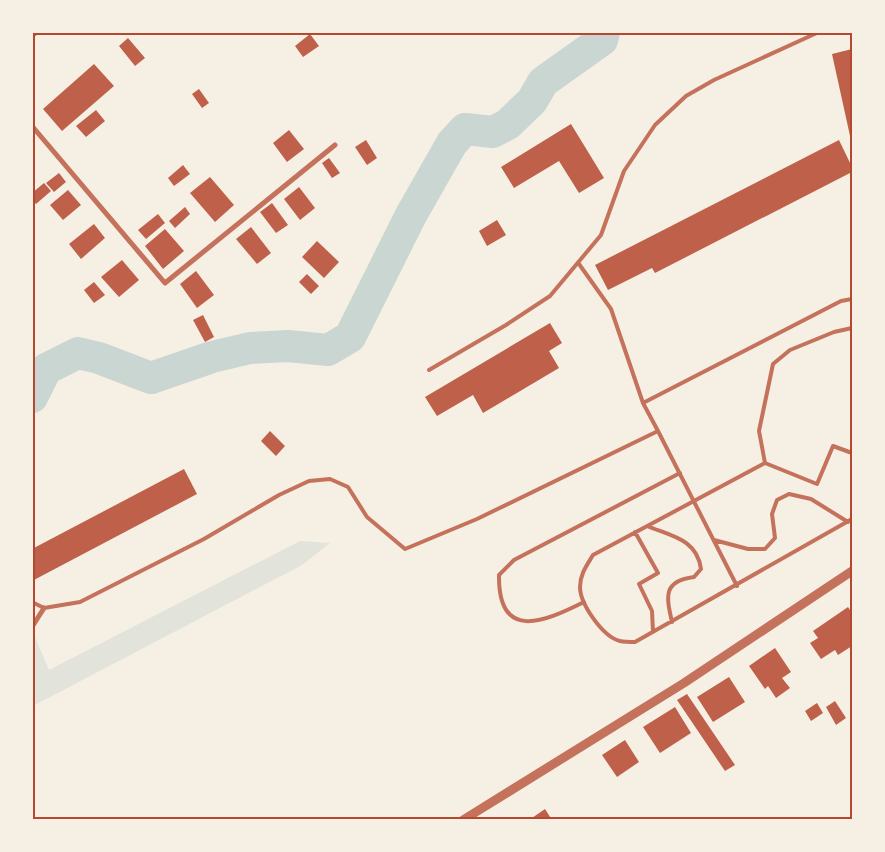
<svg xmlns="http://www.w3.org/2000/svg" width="885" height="852" font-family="Rubik,sans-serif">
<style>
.green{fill:#e2e4dc}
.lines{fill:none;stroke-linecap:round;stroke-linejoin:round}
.river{stroke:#c9d6d2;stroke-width:32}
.building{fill:#bf614a}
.service{stroke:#c5725c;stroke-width:4}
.minor{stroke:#c5725c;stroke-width:5}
.tertiary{stroke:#c5725c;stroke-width:9}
.neatline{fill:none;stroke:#b5482f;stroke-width:2}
</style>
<rect width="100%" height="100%" fill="#f6efe4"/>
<!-- green -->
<path class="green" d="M 300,541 L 330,543 L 302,565 L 33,706 L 32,637 L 34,635 L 49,670 Z"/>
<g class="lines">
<!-- river -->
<path class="river" d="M 32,397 L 46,369 L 78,353 L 99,358 L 151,378 L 212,357 L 250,348 L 288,346 L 328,350 L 350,337 L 411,215 L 452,143 L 465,129 L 493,132 L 508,124 L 532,101 L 543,82 L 602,40 L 604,32"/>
</g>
<!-- building -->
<path class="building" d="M 310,34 L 319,46 L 303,57 L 295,46 Z
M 128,38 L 145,58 L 135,66 L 119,46 Z
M 852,49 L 852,145 L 832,54 Z
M 94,64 L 114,86 L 62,131 L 43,109 Z
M 199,89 L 209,103 L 202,108 L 192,94 Z
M 96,110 L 105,121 L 86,137 L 76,126 Z
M 571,124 L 604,178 L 579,193 L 559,161 L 514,188 L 501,167 Z
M 289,130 L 304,149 L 287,162 L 273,143 Z
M 366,140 L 377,158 L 367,165 L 355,147 Z
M 839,140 L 852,167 L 852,172 L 655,273 L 652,268 L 608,290 L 595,265 Z
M 329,158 L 340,173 L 332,178 L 322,163 Z
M 183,165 L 190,174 L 174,186 L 168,178 Z
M 59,173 L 66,182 L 54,192 L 46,183 Z
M 210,177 L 234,205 L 215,222 L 190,193 Z
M 44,183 L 51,191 L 36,204 L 32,199 L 32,193 Z
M 299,187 L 315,208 L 300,220 L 284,199 Z
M 68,190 L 81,205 L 63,220 L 50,205 Z
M 272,203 L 288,225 L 276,233 L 260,212 Z
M 185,207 L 190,214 L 175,228 L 169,221 Z
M 158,214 L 165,223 L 146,239 L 138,230 Z
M 497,220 L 506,235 L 487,246 L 479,231 Z
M 94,224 L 105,238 L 81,259 L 69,244 Z
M 251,227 L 271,253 L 257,264 L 236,239 Z
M 165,229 L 184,251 L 163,269 L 145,246 Z
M 317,241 L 339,262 L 324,278 L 302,257 Z
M 122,260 L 139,280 L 119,297 L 101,277 Z
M 196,271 L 214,295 L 197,308 L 180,284 Z
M 307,274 L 319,286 L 311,294 L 299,282 Z
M 94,282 L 105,295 L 94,303 L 84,290 Z
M 203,315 L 214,337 L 205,342 L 193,320 Z
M 550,323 L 562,343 L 549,351 L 559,368 L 483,413 L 473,395 L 437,416 L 425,397 Z
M 270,431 L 285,446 L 276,456 L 261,441 Z
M 184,469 L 197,494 L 32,581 L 32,549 Z
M 848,607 L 852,613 L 852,646 L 838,655 L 835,650 L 821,659 L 810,643 L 818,638 L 813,631 Z
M 775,648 L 791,672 L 782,678 L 790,688 L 776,698 L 768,686 L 765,689 L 749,666 Z
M 729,677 L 745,702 L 713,722 L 697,697 Z
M 687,694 L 735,765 L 725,771 L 677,700 Z
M 835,701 L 846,718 L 836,725 L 826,707 Z
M 817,703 L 823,713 L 811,721 L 805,711 Z
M 675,707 L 691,733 L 660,753 L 643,727 Z
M 625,740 L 639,762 L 617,777 L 602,755 Z
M 545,809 L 552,820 L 529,820 Z"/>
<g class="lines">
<!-- service -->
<path class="service" d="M 579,264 L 611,309 L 643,403
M 429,370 L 506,325 L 550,296 L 601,235 L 624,171 L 655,125 L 686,96 L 714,80 L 819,32
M 658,431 L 737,586
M 852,453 L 833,446 L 817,484 L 765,463 L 593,555 C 587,565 580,574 580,587 C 580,604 603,637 620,641 C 625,642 630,642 635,642 L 852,519
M 765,463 L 759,431 L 773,364 L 790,350 L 834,332 L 852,328
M 647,526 C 671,536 697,539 701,569 L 694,577 C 663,581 666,596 672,622
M 635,532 L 658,573 L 639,584 L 652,611 L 653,632
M 714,540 L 748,549 L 765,549 L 775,538 L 772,514 L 777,500 L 789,494 L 811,499 L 848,522
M 32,602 L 44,608 L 80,602 L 204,539 L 279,495 L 309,481 L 330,479 L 348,487 L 367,517 L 405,549 L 477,519 L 658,431 L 643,403 L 841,301 L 852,299
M 584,602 C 544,622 498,642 499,575 L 514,560 L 680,473"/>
<!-- minor -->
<path class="minor" d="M 32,36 L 36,32
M 32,126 L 165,283 L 335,145
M 32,627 L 44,608"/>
<!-- tertiary -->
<path class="tertiary" d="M 463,820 L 684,683 L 852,571"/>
</g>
<!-- border -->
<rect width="885" height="852" fill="none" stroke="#f6efe4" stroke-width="68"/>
<rect x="34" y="34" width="817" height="784" class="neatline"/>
</svg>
